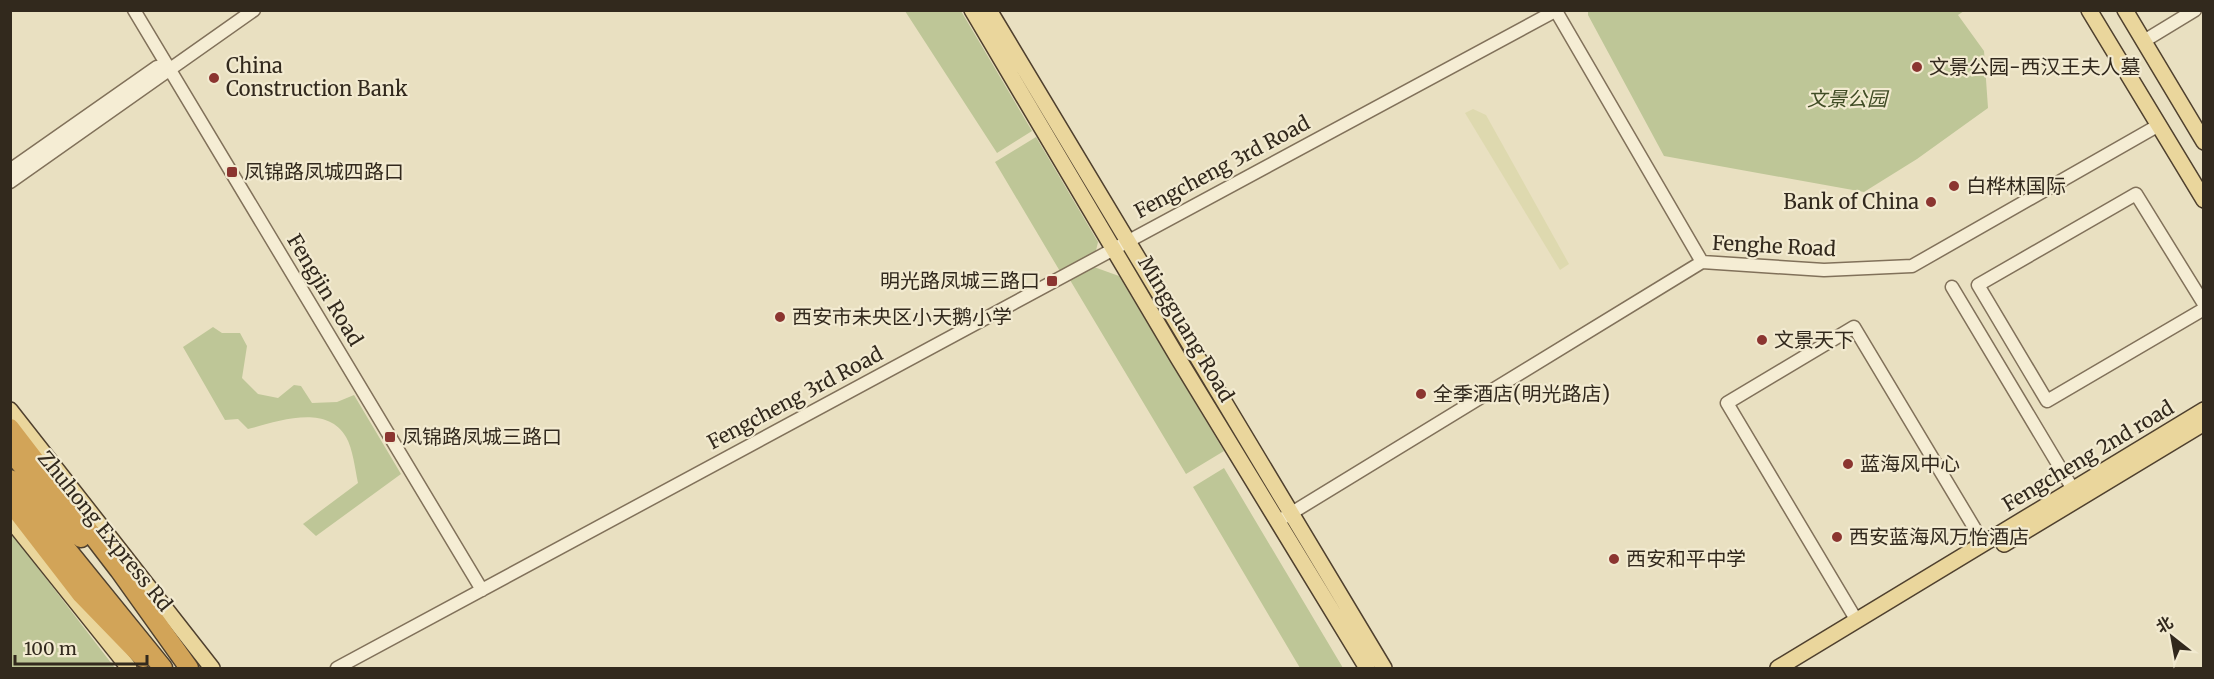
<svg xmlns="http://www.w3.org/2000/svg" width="2214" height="679" font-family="Merriweather,'Noto Sans SC',serif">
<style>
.farmland{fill:#ded9af}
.green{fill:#bec697}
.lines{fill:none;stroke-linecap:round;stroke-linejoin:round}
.minor-casing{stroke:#81715a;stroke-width:15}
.major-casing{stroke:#4f402e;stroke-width:18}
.highway-casing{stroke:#4f402e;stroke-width:21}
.minor{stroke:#f5edd4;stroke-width:12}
.major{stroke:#ead69c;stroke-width:15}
.highway{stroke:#d2a458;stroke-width:18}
.poi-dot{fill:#8b3530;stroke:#f2ead0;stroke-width:2}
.labels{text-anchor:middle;stroke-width:4.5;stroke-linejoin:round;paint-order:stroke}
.poi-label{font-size:20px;fill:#32291d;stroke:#f2ead0;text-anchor:start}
.park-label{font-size:20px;font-style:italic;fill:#414d26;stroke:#f2ead0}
.street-label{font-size:20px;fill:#32291d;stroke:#f2ead0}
</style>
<rect width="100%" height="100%" fill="#e9e0c1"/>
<!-- farmland -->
<path class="farmland" d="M 1473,109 L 1486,115 L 1569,264 L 1560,270 L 1465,113 Z"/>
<!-- green -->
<path class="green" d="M 905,11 L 961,11 L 1032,131 L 997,153 Z
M 1588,11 L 1964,11 L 1958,15 L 1984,51 L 1988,108 L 1917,159 L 1864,192 L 1664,156 L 1588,15 Z
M 1036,137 L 1098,242 L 1095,255 L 1061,273 L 995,162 Z
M 1094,267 L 1119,276 L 1224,451 L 1186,474 L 1070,280 Z
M 213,327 L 222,333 L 240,333 L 247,346 L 242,378 L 258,394 L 278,398 L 294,385 L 301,386 L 312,403 L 337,402 L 354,395 L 401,474 L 316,536 L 303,524 L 358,483 C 355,469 353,449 346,437 C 326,403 277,422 248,429 L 238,419 L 225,420 L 183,347 Z
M 1224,468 L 1343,668 L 1300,668 L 1193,487 Z
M 11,533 L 115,668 L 11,668 Z"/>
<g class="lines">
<defs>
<path id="minor" d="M 134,10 L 482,590
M 1556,11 L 1702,262
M 2144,41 L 2195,10
M 10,170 L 157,67
M 10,182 L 254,10
M 1952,287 L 2077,496
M 2204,304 L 2136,194 L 1978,285 L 2047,401 L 2204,309
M 1285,517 L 1702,262 L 1824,270 L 1912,266 L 2159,125
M 1857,621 L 1727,403 L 1854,327 L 1984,544
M 337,668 L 1557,10"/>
<path id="major" d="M 972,10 L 1178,358 L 1367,668
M 989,10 L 1384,668
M 2089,10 L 2204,200
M 2125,10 L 2204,142
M 10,410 L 212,668
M 10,519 L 129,668
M 2004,544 L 2204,423
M 1778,668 L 2204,410"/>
<path id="highway" d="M 10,428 L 119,570 L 189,668
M 10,451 L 81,538
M 10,479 L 163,668
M 10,502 L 81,594 L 143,658"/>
</defs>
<!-- minor casing -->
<use href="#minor" class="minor-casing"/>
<!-- major casing -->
<use href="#major" class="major-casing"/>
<!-- highway casing -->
<use href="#highway" class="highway-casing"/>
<!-- minor -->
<use href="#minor" class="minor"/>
<!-- major -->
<use href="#major" class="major"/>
<!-- highway -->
<use href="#highway" class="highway"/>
</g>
<!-- markers -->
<g class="poi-dot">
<circle cx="1917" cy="67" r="6"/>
<circle cx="214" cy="78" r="6"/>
<rect x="226" y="166" width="12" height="12" rx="3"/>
<circle cx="1954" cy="186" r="6"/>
<circle cx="1931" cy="202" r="6"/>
<rect x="1046" y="275" width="12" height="12" rx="3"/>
<circle cx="780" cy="317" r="6"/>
<circle cx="1762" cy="340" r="6"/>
<circle cx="1421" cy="394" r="6"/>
<rect x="384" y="431" width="12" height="12" rx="3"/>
<circle cx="1848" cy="464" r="6"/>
<circle cx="1837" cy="537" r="6"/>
<circle cx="1614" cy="559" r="6"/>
</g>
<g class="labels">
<!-- poi labels -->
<g class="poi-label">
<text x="226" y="73">China<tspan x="226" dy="23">Construction Bank</tspan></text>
<text x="1929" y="74">文景公园-西汉王夫人墓</text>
<text x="244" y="179">凤锦路凤城四路口</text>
<text x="1966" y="193">白桦林国际</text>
<text x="1919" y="209" text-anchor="end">Bank of China</text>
<text x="1040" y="288" text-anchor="end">明光路凤城三路口</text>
<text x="792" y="324">西安市未央区小天鹅小学</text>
<text x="1774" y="347">文景天下</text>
<text x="1433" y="401">全季酒店(明光路店)</text>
<text x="402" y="444">凤锦路凤城三路口</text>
<text x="1860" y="471">蓝海风中心</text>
<text x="1849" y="544">西安蓝海风万怡酒店</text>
<text x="1626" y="566">西安和平中学</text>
</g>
<!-- park labels -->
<g class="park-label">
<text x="1847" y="106">文景公园</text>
</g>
<!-- street labels -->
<g class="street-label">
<text transform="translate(1222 167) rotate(-28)" y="7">Fengcheng 3rd Road</text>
<text transform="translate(1774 246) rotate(3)" y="7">Fenghe Road</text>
<text transform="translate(325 290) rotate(59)" y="7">Fengjin Road</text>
<text transform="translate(1186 329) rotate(59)" y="7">Mingguang Road</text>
<text transform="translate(795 398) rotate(-28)" y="7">Fengcheng 3rd Road</text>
<text transform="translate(2088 456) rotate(-31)" y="7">Fengcheng 2nd road</text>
<text transform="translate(105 531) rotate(51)" y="7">Zhuhong Express Rd</text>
</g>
</g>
<!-- border -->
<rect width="2214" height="679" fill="none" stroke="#32291d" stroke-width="24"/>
<!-- north arrow -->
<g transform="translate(2172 637) rotate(329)" stroke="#f2ead0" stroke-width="4.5" paint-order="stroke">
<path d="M0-4.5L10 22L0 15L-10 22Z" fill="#32291d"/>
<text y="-9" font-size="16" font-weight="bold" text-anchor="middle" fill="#32291d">北</text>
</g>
<!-- scale -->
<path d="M15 655v9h132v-9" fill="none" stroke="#32291d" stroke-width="3"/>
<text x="24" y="655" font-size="18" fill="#32291d" stroke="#f2ead0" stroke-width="4.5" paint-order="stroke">100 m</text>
</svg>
